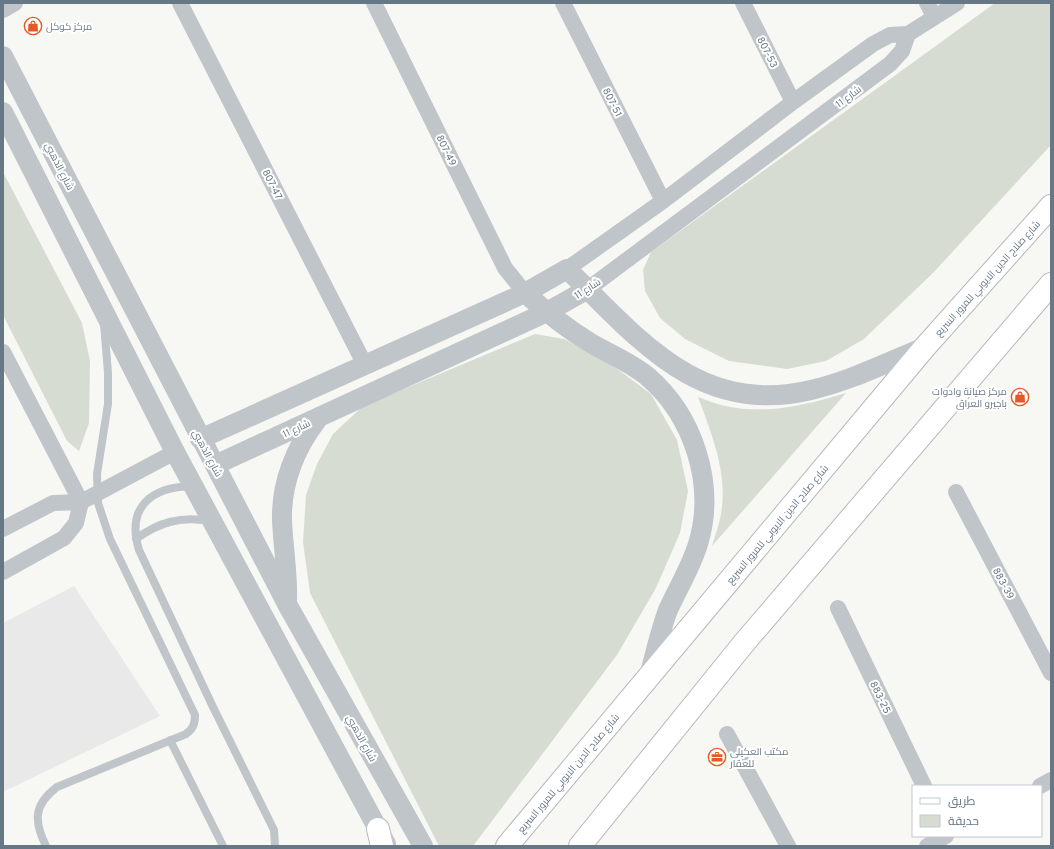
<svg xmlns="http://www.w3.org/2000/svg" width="1054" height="849" font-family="Overpass,Cairo,sans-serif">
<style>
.built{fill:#e8e9e8}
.green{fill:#d7dcd3}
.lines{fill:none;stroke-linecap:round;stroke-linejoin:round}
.primary-casing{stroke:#b4b9bd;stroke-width:24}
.service{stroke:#c0c5c9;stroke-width:8}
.minor{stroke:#c0c5c9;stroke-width:16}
.tertiary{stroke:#c0c5c9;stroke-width:20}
.primary{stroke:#fff;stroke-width:22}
.labels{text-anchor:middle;stroke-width:4;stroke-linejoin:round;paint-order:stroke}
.poi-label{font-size:10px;fill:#667786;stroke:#fff;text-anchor:start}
.street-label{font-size:10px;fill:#667786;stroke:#fff}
</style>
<rect width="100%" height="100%" fill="#f7f7f4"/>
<!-- built -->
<path class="built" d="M 74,586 L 160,716 L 3,792 L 3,623 Z"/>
<!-- green -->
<path class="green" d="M 995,3 L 1051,3 L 1051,145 L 933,273 L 864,339 L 826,361 L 787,369 L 729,361 L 685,339 L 660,318 L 645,291 L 643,270 L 651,252 Z
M 3,172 L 82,323 L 90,361 L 89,423 L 79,451 L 67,441 L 3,315 Z
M 535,334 L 564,339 L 612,365 L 651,394 L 677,440 L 688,491 L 680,533 L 656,588 L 617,655 L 473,846 L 439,846 L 310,593 L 303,542 L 306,495 L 317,464 L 333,434 L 363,406 Z
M 846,393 L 712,546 C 715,536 719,525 721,514 C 728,473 712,435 698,397 C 707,400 716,404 725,406 C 766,415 807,405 846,393 Z"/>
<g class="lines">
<defs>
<path id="primary" d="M 378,829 L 382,846
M 507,846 L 925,347 L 1051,206
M 580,846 L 744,643 L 1051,284"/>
</defs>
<!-- primary casing -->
<use href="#primary" class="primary-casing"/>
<!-- service -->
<path class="service" d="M 192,486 C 151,487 126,507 139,550 L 213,707 L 274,830 L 275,846
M 136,539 C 159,522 181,516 210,521
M 170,740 L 223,846
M 46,846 C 34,822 33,805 57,787 L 186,734 C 193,729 195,724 195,715 L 110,539 L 98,503 L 97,474 L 108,404 L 108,373 L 104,324"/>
<!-- minor -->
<path class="minor" d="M 180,3 L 365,365
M 374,3 L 505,268 L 525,293
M 563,3 L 663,201
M 743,3 L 793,102
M 927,3 L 934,16
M 3,10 L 15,3
M 567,269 L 663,201 L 793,102 L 873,44 L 890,35 L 908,34 L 957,3
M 588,289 L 890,64 L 902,51 L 908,34
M 3,352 L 81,502 L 76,523 L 64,538 L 3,572
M 956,492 L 1051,673
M 3,529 L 53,503 L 81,502 L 175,452
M 838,608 L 924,786
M 727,734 L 788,846
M 1040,786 L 1051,780
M 927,846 L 946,836"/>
<!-- tertiary -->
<path class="tertiary" d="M 3,56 L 287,604 L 423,846
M 3,112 L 175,452 L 386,844
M 525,293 C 545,311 566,328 589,342 C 609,354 630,362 647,376 C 694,416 716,485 698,544 C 691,567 678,588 668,610 C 660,631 655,655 649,677
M 200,439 L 525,293 L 567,269 C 638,338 699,417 811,390 C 850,381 888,362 925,347
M 215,465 L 547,312 L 588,289
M 287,600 C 288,573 283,547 282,520 C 281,484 295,448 317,420"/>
<!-- primary -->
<use href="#primary" class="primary"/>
</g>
<!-- icons -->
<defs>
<symbol id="shop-ring" viewBox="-11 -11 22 22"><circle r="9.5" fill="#fff" stroke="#e65926" stroke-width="1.5"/><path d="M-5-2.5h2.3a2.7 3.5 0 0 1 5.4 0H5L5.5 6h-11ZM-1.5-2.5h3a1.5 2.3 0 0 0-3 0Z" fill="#e65926"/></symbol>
<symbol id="office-ring" viewBox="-11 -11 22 22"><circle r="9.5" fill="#fff" stroke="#e65926" stroke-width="1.5"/><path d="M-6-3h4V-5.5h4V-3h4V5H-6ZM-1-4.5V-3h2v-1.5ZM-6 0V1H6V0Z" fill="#e65926"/></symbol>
</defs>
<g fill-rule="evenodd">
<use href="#shop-ring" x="23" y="16" width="20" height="20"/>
<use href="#shop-ring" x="1010" y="387" width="20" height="20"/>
<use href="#office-ring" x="707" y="747" width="20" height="20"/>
</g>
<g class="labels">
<!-- poi labels -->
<g class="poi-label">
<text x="46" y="30">مركز كوكل</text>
<text x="1007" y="395" text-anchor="end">مركز صيانة وادوات<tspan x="1007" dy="12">باجيرو العراق</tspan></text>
<text x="730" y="755">مكتب العكيلي<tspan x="730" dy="12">للعقار</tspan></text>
</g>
<!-- street labels -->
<g class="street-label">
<text transform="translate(768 52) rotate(63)" y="4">807-53</text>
<text transform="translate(848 96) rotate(-37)" y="4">شارع 11</text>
<text transform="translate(613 102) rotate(63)" y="4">807-51</text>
<text transform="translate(447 150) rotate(64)" y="4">807-49</text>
<text transform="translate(60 166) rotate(63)" y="4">شارع الذهبي</text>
<text transform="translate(273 184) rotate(63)" y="4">807-47</text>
<text transform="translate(987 278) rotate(-48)" y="4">شارع صلاح الدين الايوبي للمرور السريع</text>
<text transform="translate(587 288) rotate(-33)" y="4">شارع 11</text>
<text transform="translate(296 428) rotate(-25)" y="4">شارع 11</text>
<text transform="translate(208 453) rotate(62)" y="4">شارع الذهبي</text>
<text transform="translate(777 524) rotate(-50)" y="4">شارع صلاح الدين الايوبي للمرور السريع</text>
<text transform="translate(1004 583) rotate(62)" y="4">883-39</text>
<text transform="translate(881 697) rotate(64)" y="4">883-25</text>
<text transform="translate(362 738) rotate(61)" y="4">شارع الذهبي</text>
<text transform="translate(568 773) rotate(-50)" y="4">شارع صلاح الدين الايوبي للمرور السريع</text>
</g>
</g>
<!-- border -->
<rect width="1054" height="849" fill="none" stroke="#667786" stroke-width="8"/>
<!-- legend -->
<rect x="912" y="785" width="130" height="52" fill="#ffffff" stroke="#c2c9cf"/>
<rect x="920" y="798" width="20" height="6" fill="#ffffff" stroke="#c2c9cf"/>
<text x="948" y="805" font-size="12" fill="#667786">طريق</text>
<rect x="920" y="815" width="20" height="12" fill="#d7dcd3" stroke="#c2c9cf"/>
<text x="948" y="825" font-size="12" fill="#667786">حديقة</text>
</svg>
